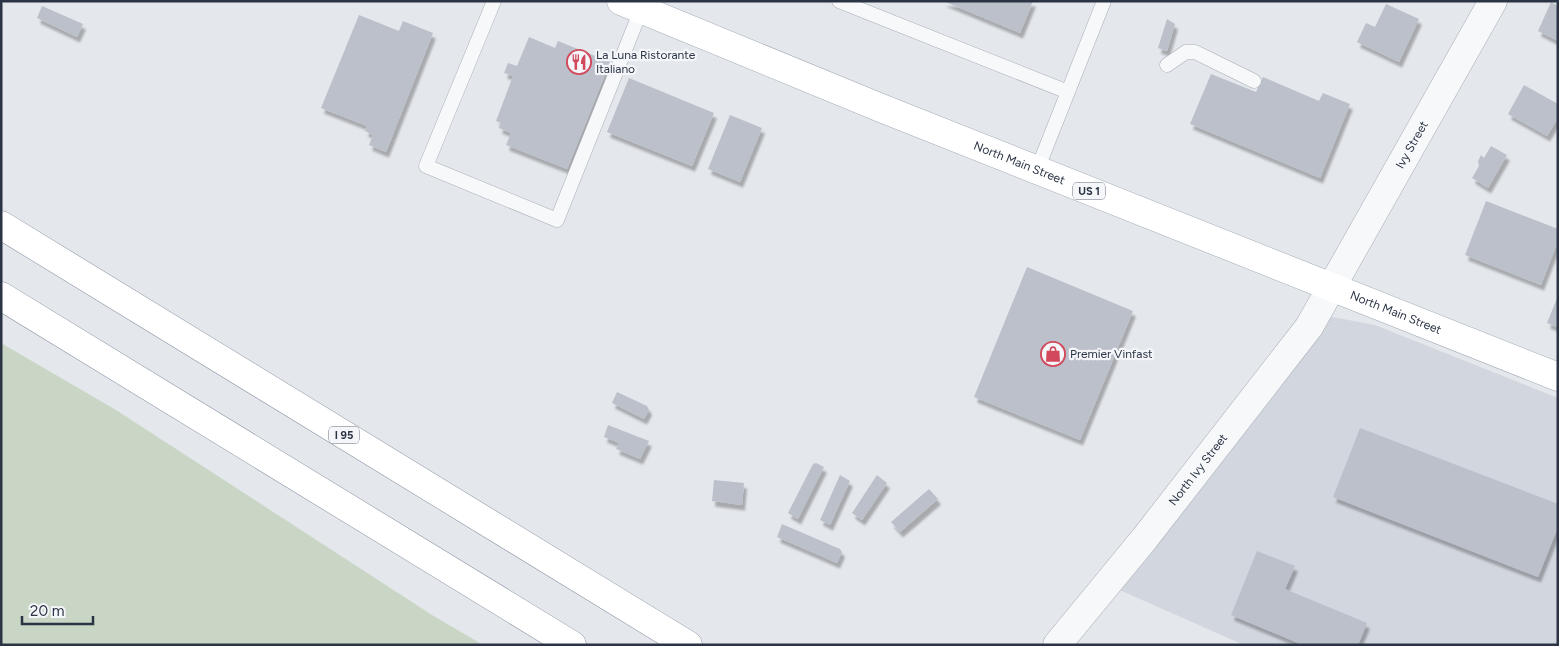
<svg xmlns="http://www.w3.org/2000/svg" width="1559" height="646" font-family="Figtree,sans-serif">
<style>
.built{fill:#d2d6de}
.green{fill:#c9d6c5}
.building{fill:#bbc0ca;filter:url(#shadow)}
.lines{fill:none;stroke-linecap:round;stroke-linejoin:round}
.lane-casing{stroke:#a9aeb7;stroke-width:15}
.street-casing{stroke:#a9aeb7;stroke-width:29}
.primary-casing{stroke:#a3abb8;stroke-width:29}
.highway-casing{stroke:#8b94a3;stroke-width:29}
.lane{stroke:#f7f8fa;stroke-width:14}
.street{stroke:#f7f8fa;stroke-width:28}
.primary{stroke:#fff;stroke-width:28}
.highway{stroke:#fff;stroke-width:28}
.labels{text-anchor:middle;stroke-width:4.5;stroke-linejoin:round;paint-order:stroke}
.shield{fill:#f4f6f9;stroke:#676e7b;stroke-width:1}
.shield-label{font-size:11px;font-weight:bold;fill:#2b3445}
.poi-label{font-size:12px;fill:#2b3445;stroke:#f4f6f9;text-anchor:start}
.street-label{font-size:12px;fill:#2b3445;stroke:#f4f6f9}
</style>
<defs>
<filter id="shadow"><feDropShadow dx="3" dy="5.5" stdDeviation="1" flood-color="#0004"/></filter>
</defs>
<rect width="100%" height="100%" fill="#e4e7ec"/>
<!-- built -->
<path class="built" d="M 1316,314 L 1375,325 L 1558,398 L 1558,645 L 1244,645 L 1106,584 Z"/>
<!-- green -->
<path class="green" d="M 1,343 L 116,410 L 432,615 L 483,645 L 1,645 Z"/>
<!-- building -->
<path class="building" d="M 943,1 L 1033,1 L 1020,33 Z
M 1551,2 L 1558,6 L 1558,41 L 1538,31 Z
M 1386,4 L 1419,19 L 1399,62 L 1357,42 L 1366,23 L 1375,27 Z
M 42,6 L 83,24 L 77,37 L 37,18 Z
M 359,15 L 399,31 L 403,21 L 433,33 L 386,152 L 369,145 L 373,135 L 365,131 L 367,126 L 321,108 Z
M 1167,19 L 1175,24 L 1167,51 L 1158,48 Z
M 529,37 L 555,48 L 558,41 L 610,62 L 567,169 L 506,145 L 511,133 L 499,128 L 501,123 L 496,121 L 513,76 L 504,73 L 508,63 L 517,66 Z
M 1211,74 L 1256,92 L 1263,77 L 1319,101 L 1323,93 L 1350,104 L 1320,178 L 1190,124 Z
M 629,78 L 714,113 L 692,166 L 607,132 Z
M 1524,85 L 1558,104 L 1558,118 L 1547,136 L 1508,114 Z
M 730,115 L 762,128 L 740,182 L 708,169 Z
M 1491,146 L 1507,155 L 1488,188 L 1472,178 L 1479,166 L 1478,161 L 1481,155 L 1484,158 Z
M 1486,201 L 1558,229 L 1558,241 L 1541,285 L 1465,255 Z
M 1027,267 L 1133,311 L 1080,440 L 974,397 Z
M 1558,296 L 1558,326 L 1557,327 L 1547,323 Z
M 617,392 L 647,406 L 649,410 L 644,419 L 612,403 Z
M 608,425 L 649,441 L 640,459 L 616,449 L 619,443 L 604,437 Z
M 1360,428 L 1558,504 L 1558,527 L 1538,577 L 1333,497 Z
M 816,463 L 824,467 L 798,519 L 788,513 L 813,464 Z
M 840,475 L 850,481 L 830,525 L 820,520 Z
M 877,475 L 887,483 L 862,520 L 852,513 Z
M 714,480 L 744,483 L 742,505 L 712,501 Z
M 929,489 L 938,499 L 900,532 L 891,522 Z
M 782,524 L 840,549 L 842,552 L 837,563 L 777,537 Z
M 1257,551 L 1295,566 L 1285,589 L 1367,623 L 1358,645 L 1303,645 L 1231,615 Z"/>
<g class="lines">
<defs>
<path id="lane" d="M 494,1 L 426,166 L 557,220 L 643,5
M 839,1 L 1068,92
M 1167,65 L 1186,52 L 1195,52 L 1254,81
M 1037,170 L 1104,1"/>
<g id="street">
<path id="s1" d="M 1057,645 L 1145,538 L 1309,327 L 1493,1"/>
</g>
<g id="primary">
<path id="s2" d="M 621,1 L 881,108 L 1558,377"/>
</g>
<path id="highway" d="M 1,225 L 688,645
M 1,296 L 572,645"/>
</defs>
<!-- lane casing -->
<use href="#lane" class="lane-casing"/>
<!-- street casing -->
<use href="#street" class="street-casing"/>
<!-- primary casing -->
<use href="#primary" class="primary-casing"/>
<!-- highway casing -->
<use href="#highway" class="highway-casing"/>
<!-- lane -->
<use href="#lane" class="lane"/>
<!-- street -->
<use href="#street" class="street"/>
<!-- primary -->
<use href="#primary" class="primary"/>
<!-- highway -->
<use href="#highway" class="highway"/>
</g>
<!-- icons -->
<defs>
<symbol id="restaurant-ring" viewBox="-11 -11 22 22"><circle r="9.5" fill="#f4f6f9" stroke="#d1495b" stroke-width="1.5"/><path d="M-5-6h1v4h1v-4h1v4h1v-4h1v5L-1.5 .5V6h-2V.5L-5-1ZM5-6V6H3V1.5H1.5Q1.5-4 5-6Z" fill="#d1495b"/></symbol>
<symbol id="shop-ring" viewBox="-11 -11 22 22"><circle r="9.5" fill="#f4f6f9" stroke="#d1495b" stroke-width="1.5"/><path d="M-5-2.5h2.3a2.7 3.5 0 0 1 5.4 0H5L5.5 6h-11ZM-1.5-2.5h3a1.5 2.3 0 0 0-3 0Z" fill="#d1495b"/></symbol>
</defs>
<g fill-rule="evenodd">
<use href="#restaurant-ring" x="565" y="48" width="28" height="28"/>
<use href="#shop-ring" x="1039" y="340" width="28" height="28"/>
</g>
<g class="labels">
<!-- shield labels -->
<g class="shield">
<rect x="1073" y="182.5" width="32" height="17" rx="4"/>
<rect x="329" y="426.5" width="30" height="17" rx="4"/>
</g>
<g class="shield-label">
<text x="1089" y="195">US 1</text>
<text x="344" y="439">I 95</text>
</g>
<!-- poi labels -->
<g class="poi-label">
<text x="596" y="59">La Luna Ristorante<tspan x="596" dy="14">Italiano</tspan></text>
<text x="1070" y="358">Premier Vinfast</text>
</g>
<!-- street labels -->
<g class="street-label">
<text dy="4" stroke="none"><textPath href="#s1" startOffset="615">Ivy Street</textPath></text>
<text dy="4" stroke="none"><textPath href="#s2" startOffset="430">North Main Street</textPath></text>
<text dy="4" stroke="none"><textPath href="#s2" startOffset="835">North Main Street</textPath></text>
<text dy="4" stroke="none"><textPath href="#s1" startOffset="225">North Ivy Street</textPath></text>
</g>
</g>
<!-- border -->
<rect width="1559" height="646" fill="none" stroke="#2b3445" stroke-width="5"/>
<!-- scale -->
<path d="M22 616v8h71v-8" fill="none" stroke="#2b3445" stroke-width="2.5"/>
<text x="30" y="616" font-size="15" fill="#2b3445" stroke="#f4f6f9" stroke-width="4" paint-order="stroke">20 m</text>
</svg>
